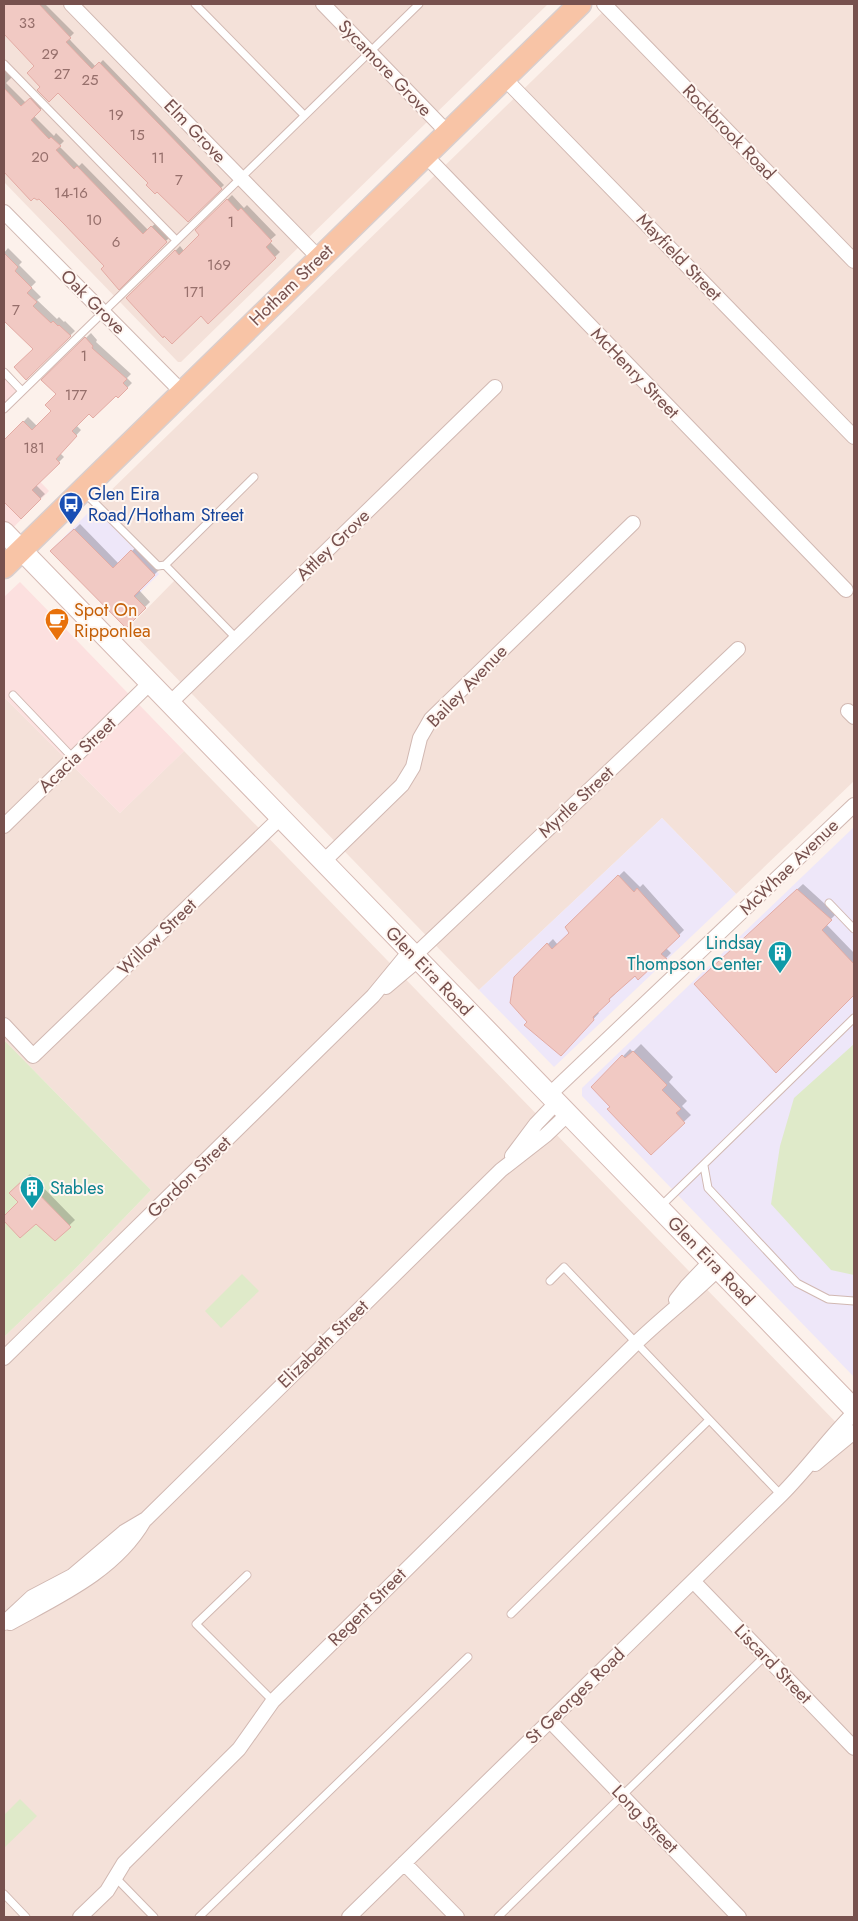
<svg xmlns="http://www.w3.org/2000/svg" width="858" height="1921" font-family="Jost,sans-serif">
<style>
.residential{fill:#f4e1d9}
.commercial{fill:#fce0df}
.education{fill:#eee7f9}
.green{fill:#dfeac9}
.shadow{fill:#0003}
.building{fill:#f1c9c3;stroke:#e3aba4}
.lines{fill:none;stroke-linecap:round;stroke-linejoin:round}
.service-casing{stroke:#d1b8b2;stroke-width:9}
.minor-casing{stroke:#d1b8b2;stroke-width:16}
.secondary-casing{stroke:#d6b9b3;stroke-width:22}
.primary-casing{stroke:#d9cecd;stroke-width:25}
.service{stroke:#fff;stroke-width:7}
.minor{stroke:#fff;stroke-width:14}
.secondary{stroke:#fff;stroke-width:20}
.primary{stroke:#f8c4a6;stroke-width:22}
.labels{text-anchor:middle;stroke-width:4;stroke-linejoin:round;paint-order:stroke}
.number-label{font-size:15px;fill:#966f6b}
.street-label{font-size:18px;fill:#77514e;stroke:#fff6f1}
.transit-label{font-size:18px;fill:#164399;stroke:#fff6f1;text-anchor:start}
.food-label{font-size:18px;fill:#c56008;stroke:#fff6f1;text-anchor:start}
.culture-label{font-size:18px;fill:#0d838f;stroke:#fff6f1;text-anchor:end}
</style>
<rect width="100%" height="100%" fill="#fcf1eb"/>
<!-- residential -->
<path class="residential" d="M 4,4 L 548,4 L 181,362 L 178,362 L 4,182 Z
M 611,4 L 854,4 L 854,781 L 736,894 L 662,818 L 479,990 L 128,628 L 175,580 L 99,502 Z
M 4,697 L 120,813 L 184,751 L 854,1441 L 854,1917 L 4,1917 L 4,1337 L 78,1266 L 151,1190 L 4,1040 Z"/>
<!-- commercial -->
<path class="commercial" d="M 4,378 L 17,392 L 4,404 Z
M 4,444 L 49,491 L 4,537 Z
M 20,582 L 184,751 L 120,813 L 4,697 L 4,597 Z"/>
<!-- education -->
<path class="education" d="M 94,507 L 159,574 L 116,616 L 54,554 L 54,547 Z
M 662,818 L 736,894 L 554,1067 L 479,990 Z
M 854,827 L 854,1377 L 582,1096 L 582,1088 Z"/>
<!-- green -->
<path class="green" d="M 4,1040 L 151,1190 L 78,1266 L 4,1337 Z
M 854,1044 L 854,1275 L 831,1270 L 771,1204 L 780,1146 L 794,1098 Z
M 242,1274 L 259,1291 L 221,1328 L 205,1311 Z
M 20,1799 L 37,1816 L 4,1848 L 4,1815 Z"/>
<!-- shadow -->
<path class="shadow" d="M 4,4 L 45,4 L 74,33 L 69,38 L 71,41 L 96,67 L 103,60 L 224,185 L 188,221 L 59,91 L 42,87 L 36,66 L 4,33 Z
M 4,69 L 12,77 L 6,83 L 26,103 L 34,95 L 45,105 L 34,116 L 54,136 L 56,133 L 64,141 L 59,146 L 79,166 L 82,163 L 148,230 L 156,223 L 170,237 L 119,288 L 106,266 L 39,197 L 34,196 L 31,199 L 4,171 Z
M 232,195 L 244,208 L 247,205 L 276,235 L 269,241 L 280,252 L 208,322 L 201,314 L 129,299 L 180,246 L 184,251 L 201,235 L 197,230 Z
M 8,248 L 22,262 L 19,265 L 36,282 L 31,287 L 41,297 L 37,300 L 57,319 L 59,317 L 64,322 L 65,321 L 75,331 L 26,378 L 35,349 L 4,319 L 4,253 Z
M 91,333 L 97,340 L 96,342 L 131,374 L 127,378 L 132,383 L 118,397 L 116,394 L 89,412 L 76,425 L 81,430 L 60,453 L 64,457 L 36,485 L 45,494 L 21,517 L 4,500 L 4,442 L 28,417 L 37,426 L 53,411 L 57,394 L 43,380 Z
M 80,524 L 119,564 L 137,546 L 160,569 L 139,590 L 150,602 L 126,626 L 52,551 Z
M 624,871 L 640,887 L 643,884 L 684,930 L 666,948 L 671,953 L 657,967 L 654,963 L 635,975 L 613,993 L 615,994 L 597,1011 L 599,1013 L 566,1049 L 529,1022 L 515,977 L 553,939 L 558,945 L 571,933 L 566,927 Z
M 803,884 L 836,914 L 826,924 L 854,953 L 854,993 L 776,1071 L 701,979 Z
M 641,1044 L 673,1077 L 669,1082 L 687,1101 L 682,1106 L 691,1115 L 651,1153 L 593,1087 L 630,1049 L 633,1052 Z
M 30,1174 L 75,1220 L 55,1239 L 36,1223 L 20,1237 L 4,1219 L 20,1202 L 11,1193 Z"/>
<!-- building -->
<path class="building" d="M 4,4 L 39,4 L 71,38 L 66,42 L 92,69 L 99,62 L 222,189 L 188,222 L 157,192 L 155,194 L 146,185 L 148,183 L 58,93 L 49,102 L 37,90 L 40,87 L 27,73 L 34,66 L 4,34 Z
M 4,88 L 21,106 L 30,98 L 41,110 L 31,120 L 49,139 L 51,137 L 61,146 L 56,150 L 74,169 L 77,166 L 143,234 L 151,226 L 167,242 L 119,290 L 101,269 L 104,266 L 64,224 L 39,199 L 37,200 L 34,198 L 31,201 L 4,172 Z
M 227,199 L 238,211 L 241,208 L 272,241 L 266,247 L 276,258 L 208,324 L 201,316 L 172,344 L 164,336 L 163,338 L 126,298 L 175,250 L 179,255 L 199,235 L 195,230 Z
M 4,253 L 18,267 L 15,271 L 32,288 L 27,293 L 37,302 L 33,306 L 51,323 L 53,321 L 58,326 L 59,325 L 71,336 L 26,380 L 14,367 L 33,349 L 4,321 Z
M 85,337 L 93,346 L 92,348 L 127,379 L 123,383 L 128,388 L 118,398 L 116,396 L 93,418 L 89,414 L 72,431 L 77,436 L 56,459 L 60,463 L 32,490 L 41,499 L 21,519 L 4,502 L 4,440 L 23,421 L 32,430 L 51,411 L 45,405 L 56,394 L 41,380 Z
M 74,529 L 113,568 L 131,550 L 155,575 L 134,596 L 146,608 L 126,628 L 50,551 Z
M 618,875 L 634,892 L 637,888 L 680,936 L 661,954 L 667,959 L 657,969 L 654,965 L 638,980 L 635,976 L 609,999 L 610,1001 L 593,1017 L 594,1020 L 561,1056 L 524,1025 L 527,1022 L 510,1003 L 514,977 L 547,943 L 552,949 L 569,933 L 565,927 Z
M 797,889 L 832,920 L 822,930 L 854,964 L 854,995 L 776,1073 L 694,984 Z
M 633,1051 L 667,1085 L 662,1090 L 681,1109 L 676,1113 L 685,1123 L 651,1155 L 607,1109 L 610,1107 L 591,1087 L 622,1055 L 625,1058 Z
M 24,1179 L 71,1227 L 55,1241 L 36,1224 L 20,1238 L 4,1221 L 4,1216 L 18,1202 L 9,1193 Z"/>
<g class="lines">
<defs>
<path id="service" d="M 195,4 L 304,115
M 4,64 L 176,240
M 4,372 L 22,391
M 4,409 L 419,4
M 84,492 L 158,566 L 165,565
M 237,639 L 165,565 L 254,477
M 13,695 L 73,758
M 829,903 L 854,929
M 704,1166 L 708,1188 L 797,1283 L 828,1299 L 854,1301
M 661,1206 L 854,1018
M 550,1281 L 564,1267 L 781,1495
M 247,1575 L 196,1624 L 273,1701
M 511,1614 L 709,1420
M 115,1877 L 154,1917
M 4,1894 L 26,1917
M 199,1917 L 468,1657
M 498,1917 L 765,1656"/>
<path id="minor" d="M 71,4 L 319,258
M 323,4 L 448,133
M 604,4 L 854,261
M 504,78 L 854,437
M 425,155 L 846,590
M 4,212 L 182,392
M 169,704 L 495,387
M 848,711 L 854,717
M 4,826 L 150,683
M 323,862 L 402,785 L 413,767 L 420,738 L 431,719 L 633,523
M 414,956 L 738,649
M 386,987 L 418,960
M 4,1025 L 33,1056 L 280,818
M 549,1095 L 854,805
M 512,1156 L 536,1124 L 557,1102
M 676,1300 L 687,1286 L 711,1261
M 4,1358 L 373,996 L 410,951
M 815,1464 L 854,1432
M 693,1581 L 854,1748
M 4,1623 L 32,1597 L 72,1576 L 124,1532 L 146,1519 L 501,1170 L 546,1135 L 568,1114
M 10,1623 C 59,1596 115,1571 144,1521
M 550,1721 L 739,1917
M 404,1863 L 457,1917
M 80,1917 L 107,1891 L 124,1863 L 239,1749 L 273,1701 L 636,1343 C 663,1317 692,1295 718,1269
M 349,1917 L 781,1495 C 807,1469 828,1439 854,1413"/>
<path id="secondary" d="M 4,532 L 854,1409"/>
<path id="primary" d="M 4,567 L 580,4"/>
</defs>
<!-- service casing -->
<use href="#service" class="service-casing"/>
<!-- minor casing -->
<use href="#minor" class="minor-casing"/>
<!-- secondary casing -->
<use href="#secondary" class="secondary-casing"/>
<!-- primary casing -->
<use href="#primary" class="primary-casing"/>
<!-- service -->
<use href="#service" class="service"/>
<!-- minor -->
<use href="#minor" class="minor"/>
<!-- secondary -->
<use href="#secondary" class="secondary"/>
<!-- primary -->
<use href="#primary" class="primary"/>
</g>
<!-- icons -->
<defs>
<symbol id="bus-pin" viewBox="-11 -11 22 30"><path d="M0 17L-7.5 6A9.5 9.5 0 1 1 7.5 6Z" fill="#1a4fb4" stroke="#fff6f1"/><path d="M-5-6H5V4H4V6H2V4H-2V6H-4V4H-5ZM-3.5-4V0h7V-4ZM-3.5 1.2v1.5H-2V1.2ZM2 1.2v1.5H3.5V1.2Z" fill="#fff"/></symbol>
<symbol id="cafe-pin" viewBox="-11 -11 22 30"><path d="M0 17L-7.5 6A9.5 9.5 0 1 1 7.5 6Z" fill="#e8710a" stroke="#fff6f1"/><path d="M-5.5-4.5H6V0H3Q3 3.5 0 3.5H-2.5Q-5.5 3.5-5.5 0ZM3-3.2v2h1.7v-2ZM-6 4.5H4V6H-6Z" fill="#fff"/></symbol>
<symbol id="building-pin" viewBox="-11 -11 22 30"><path d="M0 17L-7.5 6A9.5 9.5 0 1 1 7.5 6Z" fill="#0f9aa8" stroke="#fff6f1"/><path d="M-4-6H4V6H1V3H-1V6H-4ZM-2.5-4.3h1.7v1.8h-1.7ZM.8-4.3h1.7v1.8H.8ZM-2.5-1h1.7V.8h-1.7ZM.8-1h1.7V.8H.8Z" fill="#fff"/></symbol>
</defs>
<g fill-rule="evenodd">
<use href="#bus-pin" x="57" y="490" width="28" height="38"/>
<use href="#cafe-pin" x="43" y="606" width="28" height="38"/>
<use href="#building-pin" x="766" y="939" width="28" height="38"/>
<use href="#building-pin" x="18" y="1174" width="28" height="38"/>
</g>
<g class="labels">
<!-- number labels -->
<g class="number-label">
<text x="27" y="28">33</text>
<text x="50" y="59">29</text>
<text x="62" y="79">27</text>
<text x="90" y="85">25</text>
<text x="116" y="120">19</text>
<text x="137" y="140">15</text>
<text x="40" y="162">20</text>
<text x="158" y="163">11</text>
<text x="179" y="185">7</text>
<text x="71" y="198">14-16</text>
<text x="94" y="225">10</text>
<text x="231" y="227">1</text>
<text x="116" y="247">6</text>
<text x="219" y="270">169</text>
<text x="194" y="297">171</text>
<text x="16" y="315">7</text>
<text x="84" y="361">1</text>
<text x="76" y="400">177</text>
<text x="34" y="453">181</text>
</g>
<!-- street labels -->
<g class="street-label">
<text transform="translate(385 68) rotate(46)" y="6">Sycamore Grove</text>
<text transform="translate(195 131) rotate(46)" y="6">Elm Grove</text>
<text transform="translate(729 132) rotate(46)" y="6">Rockbrook Road</text>
<text transform="translate(679 257) rotate(46)" y="6">Mayfield Street</text>
<text transform="translate(291 285) rotate(-44)" y="6">Hotham Street</text>
<text transform="translate(93 302) rotate(45)" y="6">Oak Grove</text>
<text transform="translate(635 373) rotate(46)" y="6">McHenry Street</text>
<text transform="translate(333 545) rotate(-44)" y="6">Attley Grove</text>
<text transform="translate(467 686) rotate(-46)" y="6">Bailey Avenue</text>
<text transform="translate(77 755) rotate(-44)" y="6">Acacia Street</text>
<text transform="translate(576 802) rotate(-43)" y="6">Myrtle Street</text>
<text transform="translate(789 867) rotate(-44)" y="6">McWhae Avenue</text>
<text transform="translate(157 937) rotate(-44)" y="6">Willow Street</text>
<text transform="translate(429 971) rotate(46)" y="6">Glen Eira Road</text>
<text transform="translate(189 1177) rotate(-44)" y="6">Gordon Street</text>
<text transform="translate(711 1261) rotate(46)" y="6">Glen Eira Road</text>
<text transform="translate(323 1344) rotate(-44)" y="6">Elizabeth Street</text>
<text transform="translate(367 1607) rotate(-45)" y="6">Regent Street</text>
<text transform="translate(773 1664) rotate(46)" y="6">Liscard Street</text>
<text transform="translate(575 1696) rotate(-44)" y="6">St Georges Road</text>
<text transform="translate(645 1819) rotate(46)" y="6">Long Street</text>
</g>
<!-- transit labels -->
<g class="transit-label">
<text x="88" y="500">Glen Eira<tspan x="88" dy="21">Road/Hotham Street</tspan></text>
</g>
<!-- food labels -->
<g class="food-label">
<text x="74" y="616">Spot On<tspan x="74" dy="21">Ripponlea</tspan></text>
</g>
<!-- culture labels -->
<g class="culture-label">
<text x="762" y="949">Lindsay<tspan x="762" dy="21">Thompson Center</tspan></text>
<text x="50" y="1194" text-anchor="start">Stables</text>
</g>
</g>
<!-- border -->
<rect width="858" height="1921" fill="none" stroke="#77514e" stroke-width="10"/>
</svg>
